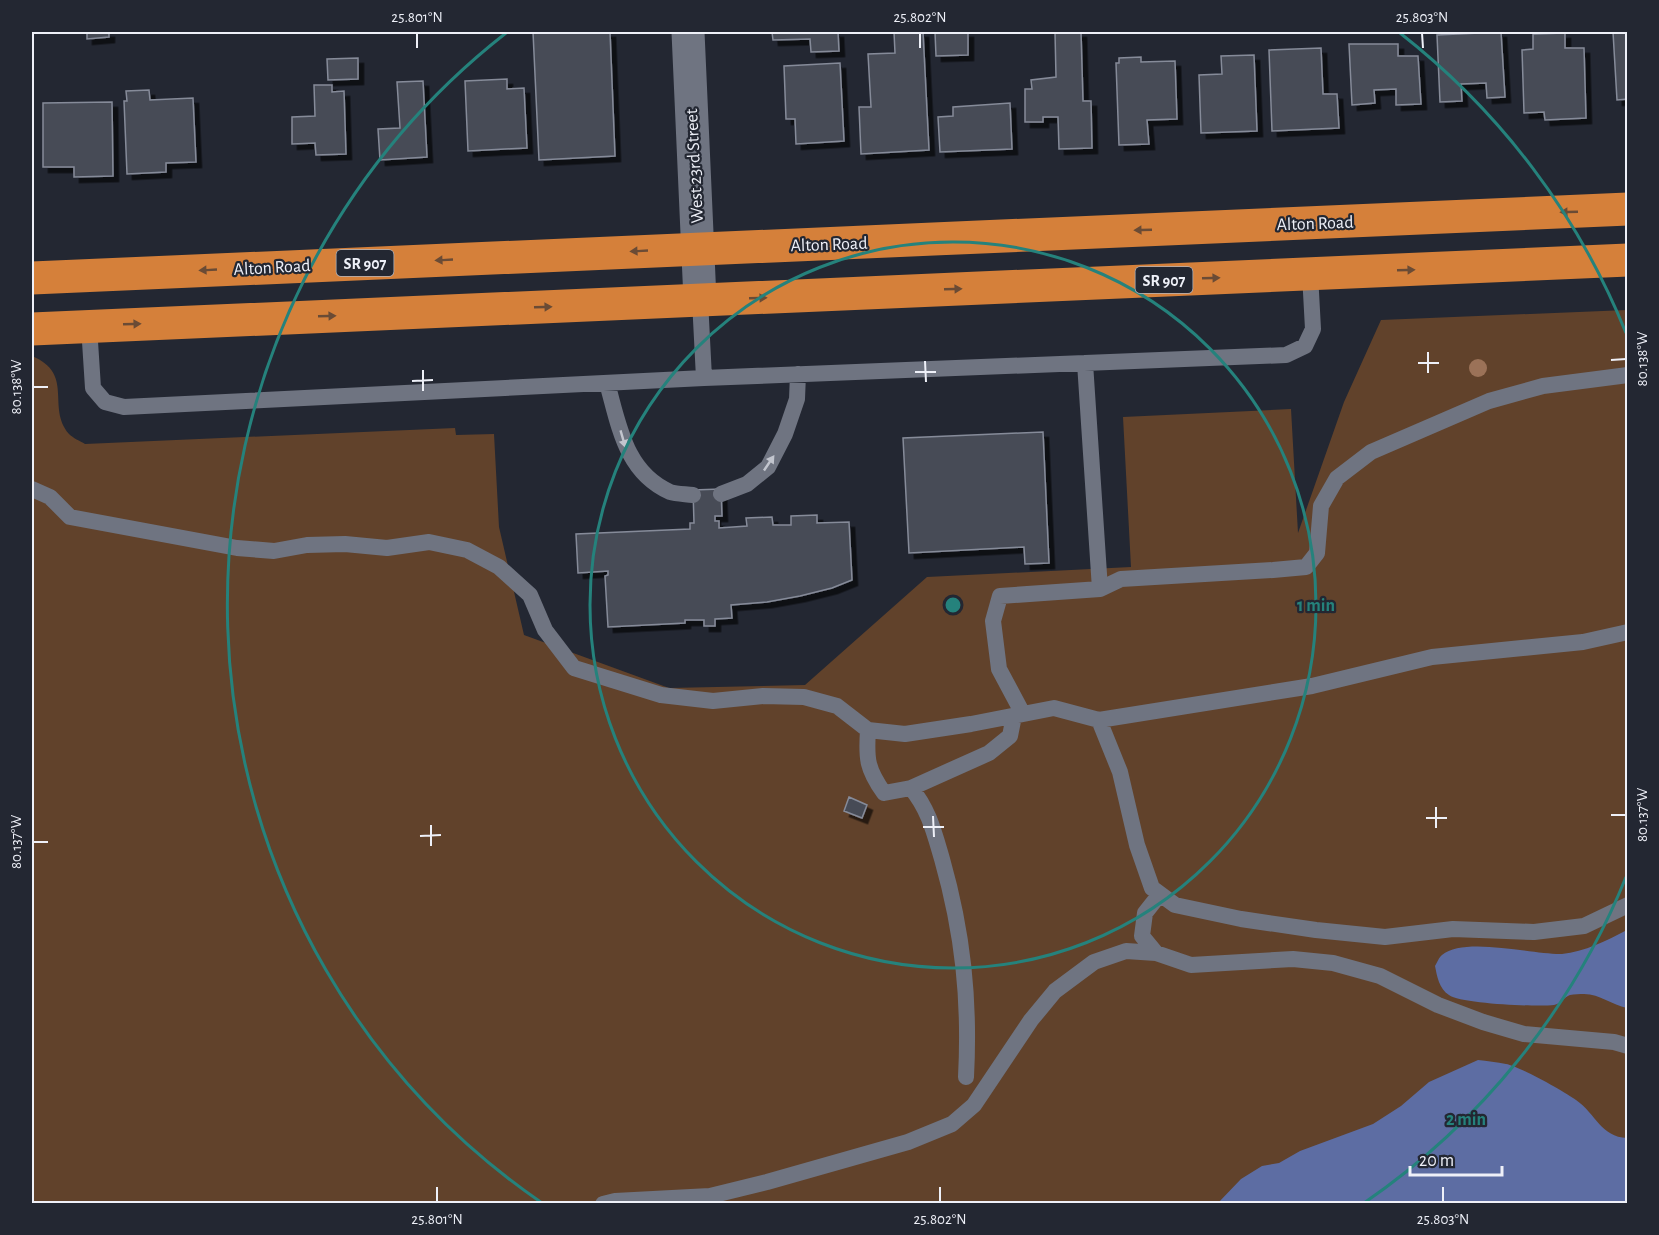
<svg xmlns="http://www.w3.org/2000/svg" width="1659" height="1235" font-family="'Alegreya Sans',sans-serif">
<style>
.green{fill:#61422b}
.water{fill:#5d6da3}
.building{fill:#464b57;stroke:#868b99;stroke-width:1.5;filter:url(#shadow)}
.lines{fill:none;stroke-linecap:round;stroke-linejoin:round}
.lane{stroke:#6f7481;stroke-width:16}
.street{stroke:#6f7481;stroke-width:33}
.highway{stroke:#d5803a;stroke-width:33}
.tree{fill:#9b7258}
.oneway{fill:#6a4b35}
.oneway2{fill:#c2c5ce}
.ticks{fill:none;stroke:#eef0f8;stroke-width:2}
.ring{fill:none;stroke:#25827c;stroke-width:3}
.labels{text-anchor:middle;stroke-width:4.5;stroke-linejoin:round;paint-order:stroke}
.shield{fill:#232732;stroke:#b1b4bd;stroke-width:1.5}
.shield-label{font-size:16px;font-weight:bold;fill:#eef0f8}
.street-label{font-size:18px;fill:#eef0f8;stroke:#232732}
.centre{fill:#25827c;stroke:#232732;stroke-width:3}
.ring-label{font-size:18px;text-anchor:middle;font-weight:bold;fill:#25827c;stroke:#232732;stroke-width:4.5;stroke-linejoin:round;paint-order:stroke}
.neatline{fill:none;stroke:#eef0f8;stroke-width:2}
.ticks-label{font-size:15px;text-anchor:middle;fill:#eef0f8}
</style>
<defs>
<filter id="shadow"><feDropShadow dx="5.5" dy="5.5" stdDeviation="0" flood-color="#0009"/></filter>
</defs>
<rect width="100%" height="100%" fill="#232732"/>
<!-- green -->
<path class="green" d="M 1627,310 L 1627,1203 L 32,1203 L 32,356 C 75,374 46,407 69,434 C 73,438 80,441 85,444 L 455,428 L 456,435 L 494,434 L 499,527 L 524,635 L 669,688 L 805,685 L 927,577 L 1131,567 L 1123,417 L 1291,409 L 1298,533 L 1344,402 L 1381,320 Z"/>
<!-- water -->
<path class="water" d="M 1627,930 L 1627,1008 C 1612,1005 1600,994 1584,994 C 1580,994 1574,994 1570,995 C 1564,997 1561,1004 1554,1005 C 1538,1007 1461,1004 1449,995 C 1439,989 1437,976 1435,966 C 1437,963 1439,957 1442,955 C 1465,936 1534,955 1562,954 C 1584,952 1608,940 1627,930 Z
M 1478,1060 C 1487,1061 1497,1062 1506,1064 C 1519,1066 1565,1092 1576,1100 C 1596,1114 1601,1137 1627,1138 L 1627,1203 L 1218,1203 L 1241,1179 L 1262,1166 L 1279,1163 L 1300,1151 L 1373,1124 L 1401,1106 L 1429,1082 Z"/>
<!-- building -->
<path class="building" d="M 87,32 L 109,32 L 109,37 L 87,39 Z
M 533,32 L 610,32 L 615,156 L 539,160 Z
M 772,32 L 838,32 L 839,51 L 811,52 L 810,39 L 773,40 Z
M 894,32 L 923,32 L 929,150 L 861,154 L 859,107 L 871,107 L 868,54 L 895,53 Z
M 935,32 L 968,32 L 968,55 L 936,56 Z
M 1055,32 L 1081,32 L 1083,101 L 1091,101 L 1092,148 L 1059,149 L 1058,117 L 1043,117 L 1043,122 L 1025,122 L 1025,89 L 1032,89 L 1031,80 L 1056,77 Z
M 1501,32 L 1505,97 L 1487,98 L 1486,83 L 1461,84 L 1462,101 L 1440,102 L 1437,35 Z
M 1613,32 L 1628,32 L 1628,99 L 1617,100 Z
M 1565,33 L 1565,48 L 1584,48 L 1586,118 L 1545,120 L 1544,112 L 1524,113 L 1522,50 L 1533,49 L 1533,34 Z
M 1349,44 L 1398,44 L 1398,56 L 1418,56 L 1421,104 L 1396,105 L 1396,89 L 1374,90 L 1375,103 L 1352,105 Z
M 1321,48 L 1323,94 L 1337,94 L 1339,128 L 1272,131 L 1269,50 Z
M 1254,55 L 1257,131 L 1201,133 L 1199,75 L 1222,74 L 1221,56 Z
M 1141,57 L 1141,62 L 1175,61 L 1177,119 L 1147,120 L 1149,144 L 1119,145 L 1116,63 L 1119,63 L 1119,58 Z
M 358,58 L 358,79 L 328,80 L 327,59 Z
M 840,63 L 844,141 L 796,144 L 795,119 L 786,119 L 784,66 Z
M 507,79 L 507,89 L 524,88 L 527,148 L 468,151 L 465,81 Z
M 423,81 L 427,157 L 380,160 L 378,129 L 400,128 L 397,82 Z
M 314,85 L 332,85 L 332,92 L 344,91 L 346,154 L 316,155 L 315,143 L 292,144 L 292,117 L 315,116 Z
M 149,90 L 150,100 L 193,98 L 196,162 L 166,163 L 166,172 L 127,174 L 124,101 L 127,101 L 126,91 Z
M 112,102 L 113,176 L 74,177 L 74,167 L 43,167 L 43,103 Z
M 1010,103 L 1012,149 L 940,152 L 938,117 L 953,116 L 953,107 Z
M 1043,432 L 1049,563 L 1025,564 L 1024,547 L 909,553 L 903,438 Z
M 721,489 L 722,516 L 715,516 L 715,521 L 719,521 L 719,528 L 747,526 L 746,518 L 772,517 L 773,525 L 791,525 L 791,516 L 817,515 L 817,523 L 849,522 L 852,580 L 832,588 L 800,596 L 767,602 L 731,605 L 732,618 L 715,619 L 715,626 L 704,626 L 704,620 L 685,620 L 685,623 L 608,627 L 605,576 L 608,575 L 608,571 L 578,573 L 576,534 L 690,529 L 690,523 L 694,523 L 693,490 Z
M 849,797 L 867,805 L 862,818 L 844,811 Z"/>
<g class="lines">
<!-- lane -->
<path class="lane" d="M 700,300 L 704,378
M 89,326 L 93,388 L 105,402 L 124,407 L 704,378 L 1286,355 L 1305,346 L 1313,329 L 1310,274
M 1085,363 L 1100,589
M 607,383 C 619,425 625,472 670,492 C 676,494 685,494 693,495
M 32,489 L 50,497 L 70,517 L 237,548 L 274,551 L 307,545 L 345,544 L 387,548 L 429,542 L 467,550 L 499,567 L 530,595 L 545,630 L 574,668 L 661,695 L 713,701 L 763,696 L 804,697 L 837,706 L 868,730 L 905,734 L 971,724 L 1054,708 L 1099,720 L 1312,686 L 1432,657 L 1583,642 L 1628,632
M 721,494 L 747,484 L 768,467 L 785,434 L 797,399 L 798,374
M 1023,714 L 999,669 L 993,621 L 1000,596 L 1100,589 L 1121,579 L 1273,570 L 1306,567 L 1317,553 L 1321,506 L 1337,478 L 1371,452 L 1489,401 L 1543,386 L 1628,375
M 1099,720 L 1120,772 L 1137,845 L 1152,888 L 1175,905 L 1241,919 L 1316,930 L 1385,937 L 1453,929 L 1534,932 L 1584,926 L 1628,905
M 868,730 C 866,759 867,769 884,793 L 911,788 L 989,753 L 1010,736 L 1014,716
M 911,788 C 929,810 934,832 942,859 C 963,933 970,1000 966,1077
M 1160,894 L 1145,913 L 1142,936 L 1156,953 L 1191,965 L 1293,959 L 1333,963 L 1380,976 L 1438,1005 L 1483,1022 L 1524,1034 L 1614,1042 L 1628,1046
M 603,1204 L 615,1201 L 710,1196 L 767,1182 L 908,1142 L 952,1124 L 974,1105 L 1031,1020 L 1055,991 L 1094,962 L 1126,951 L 1156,953"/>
<!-- street -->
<path class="street" d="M 688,32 L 700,300"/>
<!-- highway -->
<path class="highway" d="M 32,278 L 1628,209
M 32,329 L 1628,260"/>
</g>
<!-- trees -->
<circle class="tree" cx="1478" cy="368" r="9"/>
<!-- one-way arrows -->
<defs><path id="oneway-solid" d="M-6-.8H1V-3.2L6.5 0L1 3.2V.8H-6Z" transform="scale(1.5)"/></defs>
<g class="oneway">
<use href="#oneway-solid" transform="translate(1569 212) rotate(178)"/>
<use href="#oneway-solid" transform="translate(1143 230) rotate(178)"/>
<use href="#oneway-solid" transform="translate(639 251) rotate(177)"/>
<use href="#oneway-solid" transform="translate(444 260) rotate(177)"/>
<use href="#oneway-solid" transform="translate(208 270) rotate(177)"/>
<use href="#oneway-solid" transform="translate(1406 270) rotate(-2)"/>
<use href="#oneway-solid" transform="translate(1211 278) rotate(-2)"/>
<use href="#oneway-solid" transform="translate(953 289) rotate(-2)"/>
<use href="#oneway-solid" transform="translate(758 298) rotate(-2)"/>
<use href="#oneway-solid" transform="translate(543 307) rotate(-2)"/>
<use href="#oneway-solid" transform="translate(327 316) rotate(-2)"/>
<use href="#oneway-solid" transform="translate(132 324) rotate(-2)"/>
</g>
<g class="oneway2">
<use href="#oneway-solid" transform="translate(623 439) rotate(74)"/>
<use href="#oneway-solid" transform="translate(769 463) rotate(-56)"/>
</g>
<!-- ticks -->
<path class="ticks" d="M 417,33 L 417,48M 920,33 L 920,48M 1422,33 L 1423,48M 1428,352 L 1428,373M 1611,360 L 1626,359M 925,361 L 926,382M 1418,363 L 1439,363M 423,370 L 423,391M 915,372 L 936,372M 412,381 L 433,380M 33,387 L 48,387M 1436,807 L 1436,828M 1611,815 L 1626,815M 933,816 L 934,837M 1426,818 L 1447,818M 431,825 L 431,846M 923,827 L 944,827M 420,836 L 441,835M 33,842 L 48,842M 437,1187 L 437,1202M 940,1187 L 940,1202M 1443,1187 L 1443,1202"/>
<!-- distance rings -->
<g class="ring">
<circle cx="953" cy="605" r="363"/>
<path d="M1626 877A726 726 0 0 1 1364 1203M542 1203A726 726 0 0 1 506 33M1400 33A726 726 0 0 1 1626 333"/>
</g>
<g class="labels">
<!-- shield labels -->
<g class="shield">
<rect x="336.5" y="250" width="57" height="26" rx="4.5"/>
<rect x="1135.5" y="267" width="57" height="26" rx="4.5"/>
</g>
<g class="shield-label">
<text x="365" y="269">SR 907</text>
<text x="1164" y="286">SR 907</text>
</g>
<!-- street labels -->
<g class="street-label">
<text transform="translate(694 166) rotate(-93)" y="6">West 23rd Street</text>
<text transform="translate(1315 223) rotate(-2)" y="6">Alton Road</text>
<text transform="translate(829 244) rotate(-2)" y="6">Alton Road</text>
<text transform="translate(272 267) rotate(-3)" y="6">Alton Road</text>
</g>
</g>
<circle cx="953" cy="605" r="9" class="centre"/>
<g class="ring-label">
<text x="1316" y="611">1 min</text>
<text x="1466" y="1125">2 min</text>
</g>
<!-- border -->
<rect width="1659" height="1235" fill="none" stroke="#232732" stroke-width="66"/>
<!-- scale -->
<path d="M1410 1166v9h92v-9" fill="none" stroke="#eef0f8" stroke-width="3"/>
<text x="1419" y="1166" font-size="18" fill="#eef0f8" stroke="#232732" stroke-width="4.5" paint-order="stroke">20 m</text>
<rect x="33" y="33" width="1593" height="1169" class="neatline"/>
<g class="ticks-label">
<text x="417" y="22">25.801°N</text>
<text x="920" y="22">25.802°N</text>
<text x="1422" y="22">25.803°N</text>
<text transform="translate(1642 359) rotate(-90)" y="5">80.138°W</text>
<text transform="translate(16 387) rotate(-90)" y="5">80.138°W</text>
<text transform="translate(1642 815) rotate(-90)" y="5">80.137°W</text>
<text transform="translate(16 842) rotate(-90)" y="5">80.137°W</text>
<text x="437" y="1224">25.801°N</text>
<text x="940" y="1224">25.802°N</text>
<text x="1443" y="1224">25.803°N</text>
</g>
</svg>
